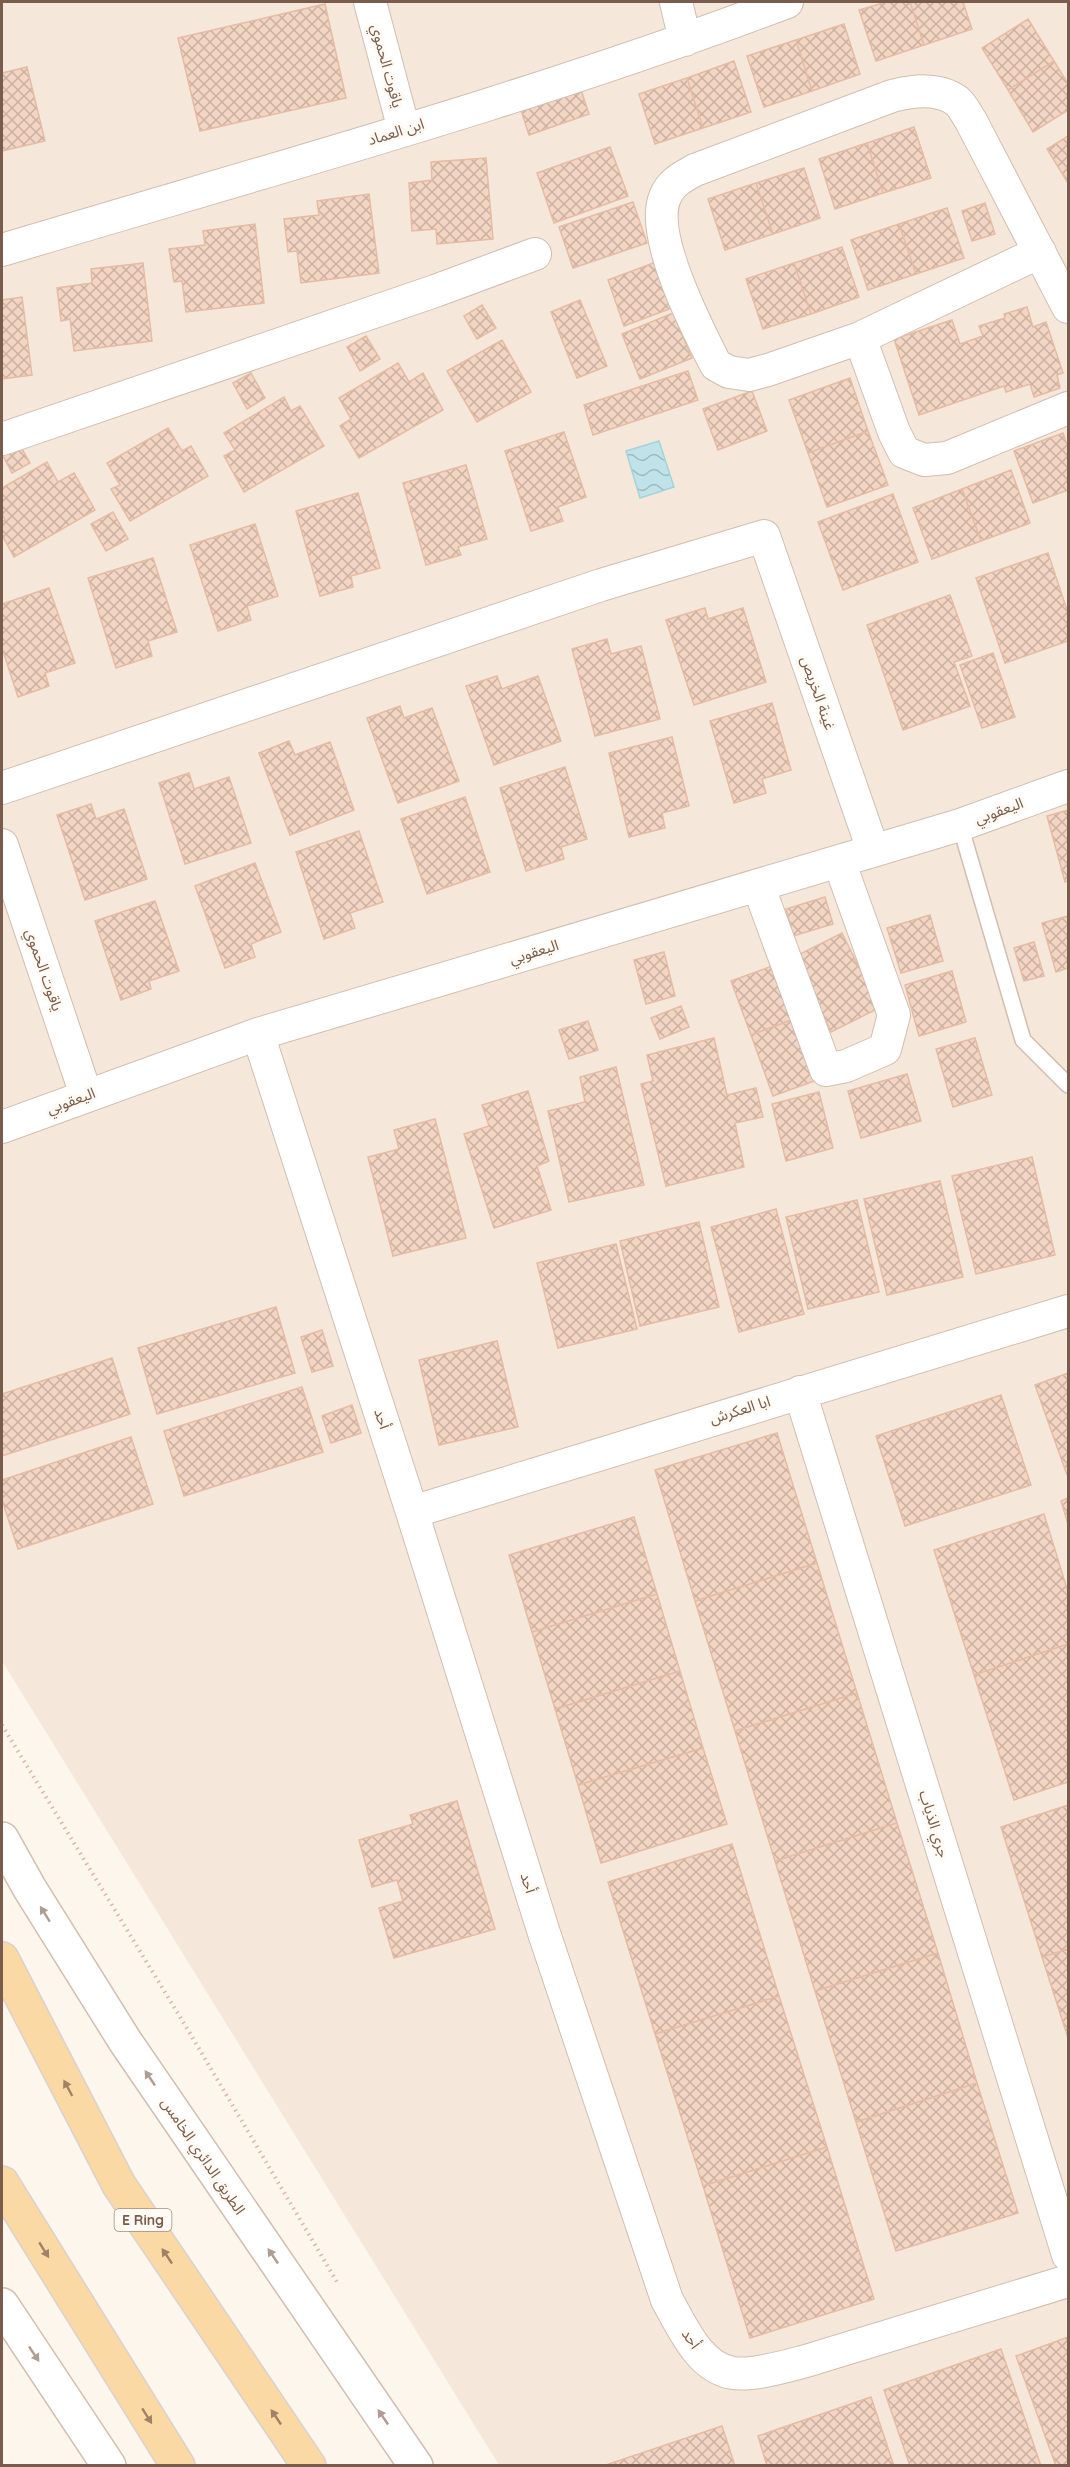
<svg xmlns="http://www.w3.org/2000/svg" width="1070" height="2467" font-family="Quicksand,'Noto Sans Arabic',sans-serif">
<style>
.residential{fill:#f5e8da}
.water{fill:url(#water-waves);stroke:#a5d3da;stroke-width:1.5}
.building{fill:url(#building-cross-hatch);stroke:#e6bba3;stroke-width:1.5}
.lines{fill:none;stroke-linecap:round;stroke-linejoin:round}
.service-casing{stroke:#d1beb0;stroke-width:18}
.minor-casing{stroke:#d1beb0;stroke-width:34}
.tertiary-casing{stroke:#d1beb0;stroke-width:36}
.primary-casing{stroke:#dad1cd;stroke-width:36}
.path{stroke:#d9b8a5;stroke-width:4;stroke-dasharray:1.5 4.5;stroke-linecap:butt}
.service{stroke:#fff;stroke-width:15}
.minor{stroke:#fff;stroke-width:32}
.tertiary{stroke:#fff;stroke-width:33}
.primary{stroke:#fbd9a5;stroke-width:33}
.oneway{fill:#af9d94}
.oneway2{fill:#a18267}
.labels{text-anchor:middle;stroke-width:6;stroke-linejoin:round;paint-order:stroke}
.shield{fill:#fffaf3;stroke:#a28b7f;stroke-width:1.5}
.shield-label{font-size:14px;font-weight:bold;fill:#7a5c4d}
.street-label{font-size:15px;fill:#7a5c4d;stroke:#fffaf3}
</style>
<defs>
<pattern id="water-waves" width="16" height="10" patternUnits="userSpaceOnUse" patternTransform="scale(1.5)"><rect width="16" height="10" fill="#bfe3e8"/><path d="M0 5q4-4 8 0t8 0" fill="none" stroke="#a0bbbe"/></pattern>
<pattern id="building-cross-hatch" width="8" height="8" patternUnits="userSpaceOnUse" patternTransform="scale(1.5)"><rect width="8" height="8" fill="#f3d5c3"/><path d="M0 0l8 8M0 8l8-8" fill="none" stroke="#cab0a1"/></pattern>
</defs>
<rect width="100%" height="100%" fill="#fdf6ec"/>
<!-- residential -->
<path class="residential" d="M 2,2 L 1068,2 L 1068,2465 L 499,2465 L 2,1661 Z"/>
<!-- water -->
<path class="water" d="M 659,441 L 674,487 L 640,498 L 626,451 Z"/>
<!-- building -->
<path class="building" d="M 886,2 L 910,2 L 924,45 L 876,61 L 859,10 Z
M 910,2 L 963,2 L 972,29 L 924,45 Z
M 325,4 L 346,98 L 200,131 L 178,38 Z
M 1028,19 L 1054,61 L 1008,90 L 982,48 Z
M 844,24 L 860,74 L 812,91 L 796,40 Z
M 796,40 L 812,91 L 764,107 L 747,56 Z
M 734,61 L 751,112 L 703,128 L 687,78 Z
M 1054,61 L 1068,84 L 1068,110 L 1033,132 L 1008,90 Z
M 27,67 L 45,141 L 2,151 L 2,73 Z
M 687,78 L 703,128 L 655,144 L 639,94 Z
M 579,84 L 589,114 L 529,135 L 519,104 Z
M 914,127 L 931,178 L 883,193 L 867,143 Z
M 1068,136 L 1068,183 L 1047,149 Z
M 867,143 L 883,193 L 835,209 L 819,159 Z
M 610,147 L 628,196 L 554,223 L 537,173 Z
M 486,158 L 493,239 L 437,244 L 436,229 L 412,231 L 409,183 L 432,180 L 431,162 Z
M 804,168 L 820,218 L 773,234 L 756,183 Z
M 756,183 L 773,234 L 725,250 L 708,199 Z
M 369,194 L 379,273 L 301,283 L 297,251 L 288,252 L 284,219 L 319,215 L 317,201 Z
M 633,202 L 647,243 L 573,268 L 559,227 Z
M 985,203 L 995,234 L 972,241 L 962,211 Z
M 947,208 L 964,258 L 916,274 L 899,224 Z
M 255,224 L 264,303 L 186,312 L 182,281 L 174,282 L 169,249 L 205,245 L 203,231 Z
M 899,224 L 916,274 L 868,290 L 851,240 Z
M 842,247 L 859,297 L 811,314 L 794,263 Z
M 656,262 L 672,308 L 624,326 L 608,280 Z
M 143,263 L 152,341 L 74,351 L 70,319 L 61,321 L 57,288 L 92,283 L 91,269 Z
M 794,263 L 811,314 L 763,329 L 746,279 Z
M 22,297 L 32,375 L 2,379 L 2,300 Z
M 580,300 L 607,366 L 577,378 L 551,312 Z
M 482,305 L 496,328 L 477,339 L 464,316 Z
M 1027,307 L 1033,327 L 1046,322 L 1063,373 L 1057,375 L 1060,388 L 1034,397 L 1030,384 L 1006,392 L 1004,386 L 919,415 L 894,339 L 952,320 L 960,344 L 983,336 L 979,326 L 1005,318 L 1004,314 Z
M 673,313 L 692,358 L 640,379 L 622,334 Z
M 366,336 L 380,359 L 360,371 L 347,347 Z
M 502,340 L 531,392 L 477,422 L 447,371 Z
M 398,363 L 409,382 L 423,373 L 443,410 L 359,458 L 340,426 L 351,419 L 339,398 Z
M 688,371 L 698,400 L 593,435 L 584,405 Z
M 251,373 L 265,398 L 247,409 L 233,383 Z
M 850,378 L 868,431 L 808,453 L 789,400 Z
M 752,391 L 767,431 L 718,450 L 703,409 Z
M 284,397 L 291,411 L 300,406 L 324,446 L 244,492 L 224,456 L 235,450 L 224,433 Z
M 168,428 L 182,451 L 191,446 L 208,476 L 130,521 L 111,489 L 120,485 L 107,463 Z
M 868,431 L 888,485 L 827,507 L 808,453 Z
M 564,432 L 586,497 L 558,507 L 563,521 L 531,531 L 505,451 Z
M 1063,433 L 1068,448 L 1068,490 L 1033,503 L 1014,451 Z
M 19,444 L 30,463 L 12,473 L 2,454 Z
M 47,462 L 58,482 L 74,473 L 95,510 L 14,557 L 2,535 L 2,522 L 5,520 L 2,514 L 2,488 Z
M 466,465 L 487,539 L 458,547 L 461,555 L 426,565 L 403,483 Z
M 1011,470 L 1030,523 L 981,541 L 962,489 Z
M 962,489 L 981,541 L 932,559 L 913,508 Z
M 358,493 L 380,568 L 351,576 L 353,587 L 320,596 L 296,511 Z
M 893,494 L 918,562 L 843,590 L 818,522 Z
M 113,512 L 128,539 L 106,551 L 91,524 Z
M 255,524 L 278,596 L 247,606 L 251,620 L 218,631 L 190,545 Z
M 1048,553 L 1068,613 L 1068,641 L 1005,663 L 976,578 Z
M 153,558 L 177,632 L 148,641 L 152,656 L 116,668 L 88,578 Z
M 49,588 L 75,663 L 45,673 L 49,686 L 18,697 L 2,648 L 2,604 Z
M 950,595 L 972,656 L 954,662 L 970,706 L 903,730 L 867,625 Z
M 705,608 L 708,619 L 743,608 L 766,682 L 694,705 L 666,620 Z
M 607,639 L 611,654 L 641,646 L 660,719 L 595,736 L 572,649 Z
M 993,653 L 1015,717 L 982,728 L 960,665 Z
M 497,676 L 502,689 L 538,676 L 561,741 L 494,765 L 466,686 Z
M 772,703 L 791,770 L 762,779 L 766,793 L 734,803 L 710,721 Z
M 400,706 L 404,718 L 432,708 L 459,781 L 398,803 L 367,718 Z
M 672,737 L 689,806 L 662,813 L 665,828 L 629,837 L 609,753 Z
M 289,741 L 295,755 L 330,742 L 354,810 L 290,835 L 259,753 Z
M 565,767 L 587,839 L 561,847 L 564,859 L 526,871 L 500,788 Z
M 189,773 L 194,789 L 229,777 L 251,843 L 185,864 L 159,783 Z
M 465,797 L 490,872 L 427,894 L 401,819 Z
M 91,804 L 96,819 L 124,809 L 147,879 L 85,900 L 57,815 Z
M 1068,810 L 1068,881 L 1065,882 L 1047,816 Z
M 359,831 L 383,902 L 350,913 L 355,928 L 324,939 L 296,852 Z
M 255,863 L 281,932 L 251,944 L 255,957 L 225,968 L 195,886 Z
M 825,897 L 833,924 L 793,936 L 786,909 Z
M 155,901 L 179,971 L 149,981 L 151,989 L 121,1000 L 95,921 Z
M 930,915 L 943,961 L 901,973 L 887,928 Z
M 1068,916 L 1068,968 L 1056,972 L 1042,923 Z
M 842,933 L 879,1008 L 831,1032 L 794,957 Z
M 1034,942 L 1044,976 L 1024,981 L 1014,948 Z
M 664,952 L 675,996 L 646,1004 L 634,960 Z
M 775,965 L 794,1019 L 751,1035 L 731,981 Z
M 952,971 L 966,1022 L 919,1036 L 905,985 Z
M 681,1006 L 689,1027 L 660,1039 L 651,1018 Z
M 794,1019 L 817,1080 L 773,1096 L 751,1035 Z
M 588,1021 L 598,1050 L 569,1059 L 559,1030 Z
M 714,1038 L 727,1095 L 756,1088 L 763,1117 L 735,1123 L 744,1167 L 666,1186 L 641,1084 L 653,1081 L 647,1055 Z
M 975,1038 L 992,1095 L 953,1107 L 936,1049 Z
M 616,1067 L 644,1185 L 569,1202 L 548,1111 L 585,1102 L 580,1077 Z
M 907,1074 L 921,1121 L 861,1138 L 848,1091 Z
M 528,1091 L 549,1161 L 537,1166 L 551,1210 L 494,1228 L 464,1134 L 489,1126 L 482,1105 Z
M 819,1092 L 833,1148 L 786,1161 L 772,1104 Z
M 435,1119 L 466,1238 L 393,1256 L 368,1157 L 399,1149 L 394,1130 Z
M 1032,1157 L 1055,1255 L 976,1274 L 952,1176 Z
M 940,1181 L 963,1277 L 887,1295 L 864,1199 Z
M 857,1200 L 879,1292 L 808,1309 L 786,1217 Z
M 776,1209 L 804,1314 L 739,1332 L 711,1227 Z
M 699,1222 L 719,1307 L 640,1326 L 620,1241 Z
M 616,1244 L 637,1329 L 558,1348 L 537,1263 Z
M 276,1307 L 295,1373 L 157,1414 L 138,1348 Z
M 322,1330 L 333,1366 L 312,1372 L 301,1337 Z
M 497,1341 L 518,1427 L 439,1445 L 419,1360 Z
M 112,1358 L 130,1414 L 2,1456 L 2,1394 Z
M 1068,1373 L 1068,1475 L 1067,1475 L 1035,1385 Z
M 302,1387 L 323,1452 L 184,1496 L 164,1431 Z
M 1001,1395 L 1031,1485 L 905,1526 L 876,1436 Z
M 352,1405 L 361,1433 L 331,1443 L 322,1416 Z
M 777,1433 L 817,1563 L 695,1601 L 655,1470 Z
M 131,1437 L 153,1504 L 18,1549 L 2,1500 L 2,1480 Z
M 1068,1498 L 1068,1524 L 1061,1501 Z
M 1044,1514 L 1068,1592 L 1068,1644 L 974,1675 L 934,1550 Z
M 634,1517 L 657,1594 L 532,1632 L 509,1555 Z
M 817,1563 L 857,1693 L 735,1731 L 695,1601 Z
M 657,1594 L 680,1671 L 555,1709 L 532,1632 Z
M 1068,1644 L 1068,1782 L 1014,1800 L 974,1675 Z
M 680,1671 L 703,1748 L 578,1785 L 555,1709 Z
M 857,1693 L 897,1823 L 775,1861 L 735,1731 Z
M 703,1748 L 727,1824 L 601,1863 L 578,1785 Z
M 457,1801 L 495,1929 L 394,1958 L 379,1908 L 403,1901 L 397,1880 L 372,1887 L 359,1840 L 413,1824 L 410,1815 Z
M 1068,1805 L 1068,1949 L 1042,1957 L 1001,1827 Z
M 897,1823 L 938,1953 L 815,1991 L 775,1861 Z
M 732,1844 L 779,1996 L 655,2034 L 608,1882 Z
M 1068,1949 L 1068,2038 L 1042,1957 Z
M 938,1953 L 977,2083 L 856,2122 L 815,1991 Z
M 779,1996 L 827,2147 L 703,2186 L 655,2034 Z
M 977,2083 L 1018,2213 L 896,2251 L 856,2122 Z
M 827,2147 L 874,2299 L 750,2338 L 703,2186 Z
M 1068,2337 L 1068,2466 L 1056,2466 L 1016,2356 Z
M 1001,2349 L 1041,2466 L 910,2466 L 884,2390 Z
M 871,2397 L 894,2466 L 767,2466 L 758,2436 Z
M 722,2426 L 735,2466 L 603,2466 Z"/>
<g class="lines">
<defs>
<path id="service" d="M 960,825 L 1023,1040 L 1068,1085"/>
<path id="minor" d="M 370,2 L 404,130
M 676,2 L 685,40
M 2,250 C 264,171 531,99 787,2
M 1040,252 L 860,338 L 768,370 L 749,375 L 729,372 L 716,365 C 697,328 649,236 665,197 C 671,182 683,177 695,170 L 892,96 C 913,91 938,87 957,101 C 963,106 967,115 971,121 L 1068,307
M 860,338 L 894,432 L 904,452 L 924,460 L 947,458 L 1068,408
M 2,439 L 435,291 L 535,254
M 2,788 L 601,585 L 764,536 L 873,850
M 2,845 L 86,1095
M 758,885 L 826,1070 L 846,1066 L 885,1049 L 894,1015 L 839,861
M 258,1034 L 412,1512 L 544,1933 L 667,2300 C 682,2326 699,2368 733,2373 C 753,2376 787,2366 806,2361 L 1068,2281
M 2,1127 L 258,1034 L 960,825 L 1068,786
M 800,1392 L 1068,2255
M 412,1512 L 1068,1311"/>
<path id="tertiary" d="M 2,1839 L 30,1889 L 125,2041 L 416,2466
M 2,2305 L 109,2466"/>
<path id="primary" d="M 2,1959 L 119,2185 L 309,2466
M 2,2183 L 178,2466"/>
</defs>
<!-- service casing -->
<use href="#service" class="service-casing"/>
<!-- minor casing -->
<use href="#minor" class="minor-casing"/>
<!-- tertiary casing -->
<use href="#tertiary" class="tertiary-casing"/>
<!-- primary casing -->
<use href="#primary" class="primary-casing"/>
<!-- path -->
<path class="path" d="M 2,1725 L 188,2030 L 337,2282"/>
<!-- service -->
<use href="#service" class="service"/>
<!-- minor -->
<use href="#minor" class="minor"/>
<!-- tertiary -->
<use href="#tertiary" class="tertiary"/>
<!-- primary -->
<use href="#primary" class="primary"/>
</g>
<!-- one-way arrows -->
<defs><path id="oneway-solid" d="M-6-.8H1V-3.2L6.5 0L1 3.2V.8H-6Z" transform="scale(1.5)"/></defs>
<g class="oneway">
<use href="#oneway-solid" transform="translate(45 1914) rotate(-122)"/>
<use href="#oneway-solid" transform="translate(150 2078) rotate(-124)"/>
<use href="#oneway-solid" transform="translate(273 2256) rotate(-124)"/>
<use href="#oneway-solid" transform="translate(34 2354) rotate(56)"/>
<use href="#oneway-solid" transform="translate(383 2417) rotate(-124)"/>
</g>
<g class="oneway2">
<use href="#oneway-solid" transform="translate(68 2088) rotate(-118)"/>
<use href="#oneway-solid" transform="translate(44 2250) rotate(58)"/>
<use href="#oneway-solid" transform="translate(167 2256) rotate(-124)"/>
<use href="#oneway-solid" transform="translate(147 2416) rotate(58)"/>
<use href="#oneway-solid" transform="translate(276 2417) rotate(-124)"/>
</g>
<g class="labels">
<!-- shield labels -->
<rect class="shield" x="114.5" y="2209" width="57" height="22" rx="4.5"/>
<g class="shield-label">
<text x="143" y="2225">E Ring</text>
</g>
<!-- street labels -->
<g class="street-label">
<text transform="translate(387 66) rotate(75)" y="5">ياقوت الحموي</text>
<text transform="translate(396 132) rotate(-17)" y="5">ابن العماد</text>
<text transform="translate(818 693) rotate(71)" y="5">غينة الخريص</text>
<text transform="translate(999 811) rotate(-20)" y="5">اليعقوبي</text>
<text transform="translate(534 952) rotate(-17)" y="5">اليعقوبي</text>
<text transform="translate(44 970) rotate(71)" y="5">ياقوت الحموي</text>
<text transform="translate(71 1101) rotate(-20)" y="5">اليعقوبي</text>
<text transform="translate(740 1410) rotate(-17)" y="5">ابا العكرش</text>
<text transform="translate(382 1419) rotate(72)" y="5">أحد</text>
<text transform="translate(934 1824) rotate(73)" y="5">جري الذياب</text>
<text transform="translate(528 1883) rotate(73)" y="5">أحد</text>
<text transform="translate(203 2156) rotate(56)" y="5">الطريق الدائري الخامس</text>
<text transform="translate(691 2339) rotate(55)" y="5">أحد</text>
</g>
</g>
<!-- border -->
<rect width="1070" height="2467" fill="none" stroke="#7a5c4d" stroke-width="6"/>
</svg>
